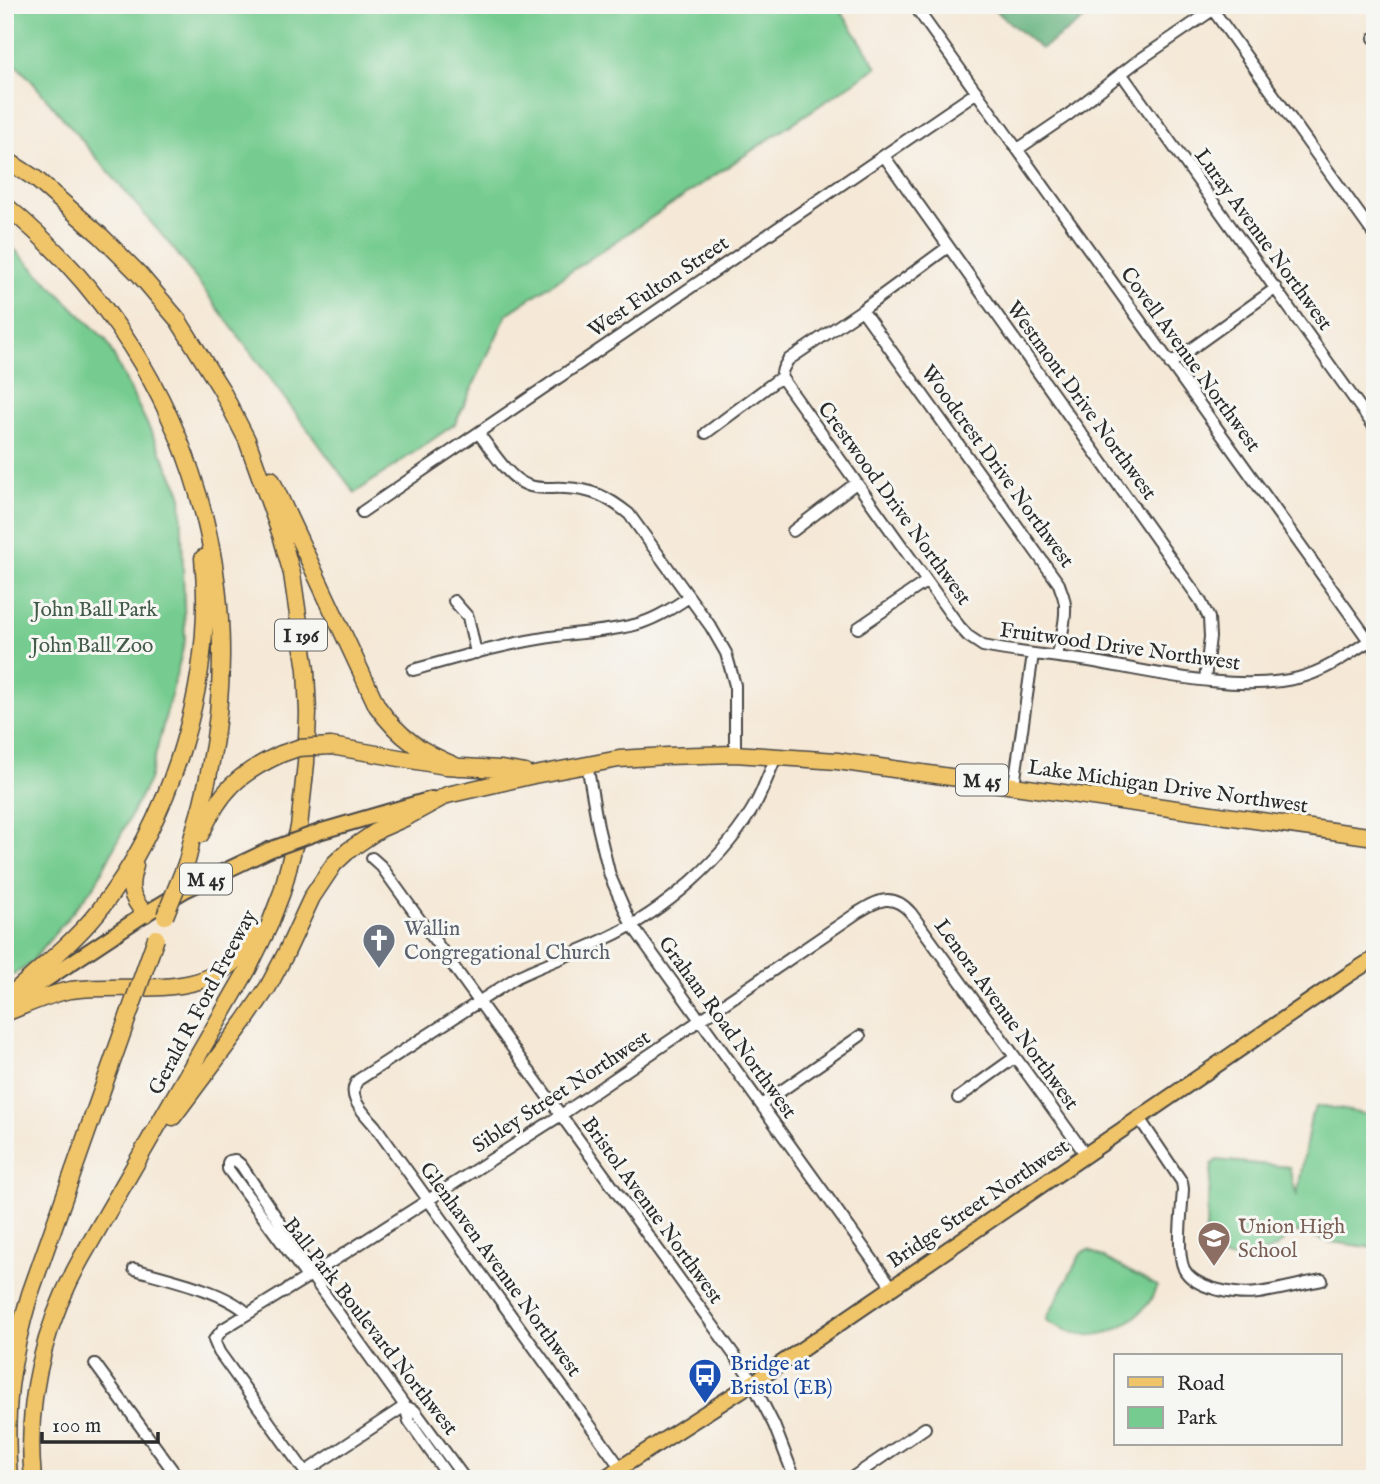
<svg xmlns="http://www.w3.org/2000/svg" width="1380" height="1484" font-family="'IM FELL English',serif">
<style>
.green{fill:#76cc90;stroke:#507c5e;stroke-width:2}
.forest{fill:#60b07a;stroke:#466e52;stroke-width:2}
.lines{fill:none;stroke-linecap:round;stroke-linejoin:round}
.minor-casing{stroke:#494745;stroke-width:14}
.major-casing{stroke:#494745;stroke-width:18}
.highway-casing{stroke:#494745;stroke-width:19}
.minor{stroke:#fff;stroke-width:10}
.major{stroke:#f0c469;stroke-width:14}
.highway{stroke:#f0c469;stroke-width:16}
.major-bridge-casing{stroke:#494745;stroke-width:18;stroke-linecap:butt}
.highway-bridge-casing{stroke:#494745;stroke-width:19;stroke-linecap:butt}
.major-bridge{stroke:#f0c469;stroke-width:14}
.highway-bridge{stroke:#f0c469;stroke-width:16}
.labels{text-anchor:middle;stroke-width:6;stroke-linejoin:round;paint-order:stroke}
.shield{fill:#f6f6f2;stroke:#686867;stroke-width:2}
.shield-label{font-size:19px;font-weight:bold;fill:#2b2b2b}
.street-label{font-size:21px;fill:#2b2b2b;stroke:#f6f6f2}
.park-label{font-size:21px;fill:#425b49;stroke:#f6f6f2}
.worship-label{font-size:21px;fill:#5b616d;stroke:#f6f6f2;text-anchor:start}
.education-label{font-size:21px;fill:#785e54;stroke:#f6f6f2;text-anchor:start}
.transit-label{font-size:21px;fill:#164399;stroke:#f6f6f2;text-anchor:start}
</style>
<rect width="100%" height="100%" fill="#f6f6f2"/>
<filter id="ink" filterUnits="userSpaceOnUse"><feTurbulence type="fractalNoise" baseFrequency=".0143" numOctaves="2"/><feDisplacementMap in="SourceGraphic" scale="14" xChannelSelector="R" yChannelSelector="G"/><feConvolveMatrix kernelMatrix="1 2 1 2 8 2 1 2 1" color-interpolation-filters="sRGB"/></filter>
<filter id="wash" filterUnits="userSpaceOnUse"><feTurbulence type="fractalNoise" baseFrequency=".00686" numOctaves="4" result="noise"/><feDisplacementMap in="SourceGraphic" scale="28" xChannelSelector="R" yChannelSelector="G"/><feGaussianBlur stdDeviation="1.57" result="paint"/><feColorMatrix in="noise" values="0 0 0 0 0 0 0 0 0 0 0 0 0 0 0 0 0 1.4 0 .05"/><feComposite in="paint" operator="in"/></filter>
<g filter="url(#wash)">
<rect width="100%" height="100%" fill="#f5e8d6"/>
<!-- green -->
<path class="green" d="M 5,5 L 837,5 L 877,67 L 507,314 L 455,424 L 355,493 L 173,248 L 30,79 L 5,54 Z
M 5,240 L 106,340 L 181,493 L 185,641 L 149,780 L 95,885 L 28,966 L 5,979 Z
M 1324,1106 L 1375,1116 L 1375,1248 L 1331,1242 L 1291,1231 C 1286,1237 1282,1244 1275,1248 C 1255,1259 1223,1264 1204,1249 L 1212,1164 L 1217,1160 L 1289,1167 L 1297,1196 L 1311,1116 L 1316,1107 Z
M 1089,1250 L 1157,1286 C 1154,1292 1152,1300 1147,1305 C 1142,1312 1134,1318 1127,1323 C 1098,1342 1074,1337 1046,1320 L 1080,1255 L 1084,1251 Z"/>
<!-- forest -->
<path class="forest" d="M 993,5 L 1105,5 L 1041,49 L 996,11 Z"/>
</g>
<g filter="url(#ink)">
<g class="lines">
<defs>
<path id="minor" d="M 914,5 L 1375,649
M 1213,10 L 1375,236
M 1374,38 L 1375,38
M 1121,73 L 1375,428
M 1018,149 L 1068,115 L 1135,63 L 1220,5
M 884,156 L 1200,600 L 1209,618 L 1210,637 L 1205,680
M 862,310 L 1059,584 C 1061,591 1065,598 1065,606 C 1066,622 1061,640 1056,656
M 1170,364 L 1276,288
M 781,377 L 959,626 L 968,636 L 983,646 C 1018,653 1054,656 1089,661 C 1153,672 1235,693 1298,678 C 1324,672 1347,655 1369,641
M 706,433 L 781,377 L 783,369 L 788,360 L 862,310 L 948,247
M 479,434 C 491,449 508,478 527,485 C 539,490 552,487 565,488 C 592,489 608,497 629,514 L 711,627 L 726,653 L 735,685 L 735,754
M 362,512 L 977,92
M 793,531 L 856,483
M 454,601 L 468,617 L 476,653
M 858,628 L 927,581
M 413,670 C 459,657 504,644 550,637 C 581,632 612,632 641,623 C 659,617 674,607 689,597
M 587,764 L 598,827 L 610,876 L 631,924 L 892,1287
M 1014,785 L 1033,654
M 372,858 L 381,866 L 748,1374 L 774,1425 L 795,1479
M 958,1098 L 1014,1058
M 761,1105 L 860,1036
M 1139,1118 L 1182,1182 L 1183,1189 C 1182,1210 1176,1251 1184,1269 C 1194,1289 1238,1296 1258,1293 C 1279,1290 1301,1284 1322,1280
M 134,1269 C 165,1278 225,1291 247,1313
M 311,1275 L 309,1266 L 241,1165 L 235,1160 L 229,1161 L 228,1163 L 228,1169 L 302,1270 L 304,1273 L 311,1275 L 405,1406 L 415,1411 L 418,1415 L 465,1479
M 95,1364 L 179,1479
M 405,1406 L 409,1421 L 450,1479
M 620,1467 L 375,1126 C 364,1113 345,1096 358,1080 L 517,977 C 546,963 576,953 605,939 C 664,912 726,858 757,801 C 764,787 770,771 776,757
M 305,1472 L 405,1406
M 310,1479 L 219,1352 L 214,1340 L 223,1329 L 311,1275 L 561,1115 L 857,913 C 877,901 892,891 911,913 L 1086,1155
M 850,1479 L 925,1428"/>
<path id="major" d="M 322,831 L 432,799
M 6,1006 L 145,914 L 185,890 L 269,850
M 603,1479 L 760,1378 L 1348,975 L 1375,958"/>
<path id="highway" d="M 5,159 L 36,179 L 101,236 L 139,274 L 178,320 L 221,389 L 247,440 L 281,535 L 292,574 L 306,670 L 308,713 L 306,763 L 299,827 L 282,892 L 269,926 L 248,969 L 82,1257 C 44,1325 25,1401 33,1479
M 5,205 C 183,351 260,578 202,803 C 199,815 195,827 192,839 C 190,847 189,856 186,864
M 271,479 L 377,706 C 400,739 422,752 458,767
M 331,746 L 445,766 L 500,769 L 525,773
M 201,834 C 220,791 239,773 281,754
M 135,866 C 128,888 130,896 145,914
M 5,1000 C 36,972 71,945 98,912 C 173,817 215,679 203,558
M 5,1013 C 26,1005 48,994 71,990 C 138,981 215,1007 256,934
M 173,1117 L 244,1022 L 268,987 L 286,953 L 312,897 L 334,864 L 349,850 L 380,829 L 405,818 L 447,795 L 534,775 L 619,759 L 667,756 L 735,754 L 837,761 L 1375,837
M 9,1479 C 4,1409 10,1361 30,1294 L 129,1014"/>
</defs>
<!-- minor casing -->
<use href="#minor" class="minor-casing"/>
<!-- major casing -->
<use href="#major" class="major-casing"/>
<!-- highway casing -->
<use href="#highway" class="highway-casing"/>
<!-- minor -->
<use href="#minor" class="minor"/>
<!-- major -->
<use href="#major" class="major"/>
<!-- highway -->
<use href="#highway" class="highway"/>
<defs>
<path id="major-bridge" d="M 269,850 L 322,831"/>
<path id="highway-bridge" d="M 281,754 L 298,748 L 331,746
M 165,916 L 186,864
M 129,1014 L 156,938"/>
</defs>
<!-- major-bridge casing -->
<use href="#major-bridge" class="major-bridge-casing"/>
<!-- highway-bridge casing -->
<use href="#highway-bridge" class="highway-bridge-casing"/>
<!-- major-bridge -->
<use href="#major-bridge" class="major-bridge"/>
<!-- highway-bridge -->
<use href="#highway-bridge" class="highway-bridge"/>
</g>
</g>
<!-- icons -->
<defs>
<symbol id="church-pin" viewBox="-11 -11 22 30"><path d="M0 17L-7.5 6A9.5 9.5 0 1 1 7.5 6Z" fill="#6b7280" stroke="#f6f6f2"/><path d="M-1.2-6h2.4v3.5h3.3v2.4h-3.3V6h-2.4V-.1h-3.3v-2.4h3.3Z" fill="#fff"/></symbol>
<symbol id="school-pin" viewBox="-11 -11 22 30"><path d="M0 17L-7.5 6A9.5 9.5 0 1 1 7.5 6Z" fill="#8d6e63" stroke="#f6f6f2"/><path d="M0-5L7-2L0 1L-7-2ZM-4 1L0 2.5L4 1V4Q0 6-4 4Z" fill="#fff"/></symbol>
<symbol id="bus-pin" viewBox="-11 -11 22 30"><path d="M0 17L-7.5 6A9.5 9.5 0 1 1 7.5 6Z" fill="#1a4fb4" stroke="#f6f6f2"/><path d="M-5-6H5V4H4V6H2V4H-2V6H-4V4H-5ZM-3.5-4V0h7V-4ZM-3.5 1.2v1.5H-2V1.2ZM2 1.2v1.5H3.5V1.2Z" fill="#fff"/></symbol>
</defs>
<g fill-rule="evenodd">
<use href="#church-pin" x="360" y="921" width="38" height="52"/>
<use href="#school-pin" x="1195" y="1219" width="38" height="52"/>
<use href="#bus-pin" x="686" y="1356" width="38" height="52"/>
</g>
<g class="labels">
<!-- shield labels -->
<g class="shield">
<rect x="275" y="619.5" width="52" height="31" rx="5"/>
<rect x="956" y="764.5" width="52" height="31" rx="5"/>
<rect x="180" y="863.5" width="52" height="31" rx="5"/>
</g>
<g class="shield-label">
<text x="301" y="642">I 196</text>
<text x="982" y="787">M 45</text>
<text x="206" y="886">M 45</text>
</g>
<!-- street labels -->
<g class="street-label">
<text transform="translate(1264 239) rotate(54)" y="7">Luray Avenue Northwest</text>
<text transform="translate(658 286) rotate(-34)" y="7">West Fulton Street</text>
<text transform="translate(1191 359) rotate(54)" y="7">Covell Avenue Northwest</text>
<text transform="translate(1082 400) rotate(54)" y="7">Westmont Drive Northwest</text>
<text transform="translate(998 466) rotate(54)" y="7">Woodcrest Drive Northwest</text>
<text transform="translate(895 503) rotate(54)" y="7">Crestwood Drive Northwest</text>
<text transform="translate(1120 646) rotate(8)" y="7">Fruitwood Drive Northwest</text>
<text transform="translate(1168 786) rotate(8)" y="7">Lake Michigan Drive Northwest</text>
<text transform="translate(202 1002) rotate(-62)" y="7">Gerald R Ford Freeway</text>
<text transform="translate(1007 1014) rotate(54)" y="7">Lenora Avenue Northwest</text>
<text transform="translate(728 1027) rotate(54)" y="7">Graham Road Northwest</text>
<text transform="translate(561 1091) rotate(-33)" y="7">Sibley Street Northwest</text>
<text transform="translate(978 1203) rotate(-34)" y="7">Bridge Street Northwest</text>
<text transform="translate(653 1210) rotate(54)" y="7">Bristol Avenue Northwest</text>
<text transform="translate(501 1269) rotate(54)" y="7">Glenhaven Avenue Northwest</text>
<text transform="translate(371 1326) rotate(52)" y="7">Ball Park Boulevard Northwest</text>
</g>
<!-- park labels -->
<g class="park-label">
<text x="95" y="616">John Ball Park</text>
<text x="92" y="652">John Ball Zoo</text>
</g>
<!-- worship labels -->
<g class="worship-label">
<text x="404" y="935">Wallin<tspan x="404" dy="24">Congregational Church</tspan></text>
</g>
<!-- education labels -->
<g class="education-label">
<text x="1238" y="1233">Union High<tspan x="1238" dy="24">School</tspan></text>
</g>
<!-- transit labels -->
<g class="transit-label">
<text x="730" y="1370">Bridge at<tspan x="730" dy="24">Bristol (EB)</tspan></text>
</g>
</g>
<!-- margin -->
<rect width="1380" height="1484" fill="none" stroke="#f6f6f2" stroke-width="28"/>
<!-- legend -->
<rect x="1114" y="1354" width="228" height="91" fill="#f6f6f2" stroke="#a5a5a2" stroke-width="2"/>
<rect x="1128" y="1377" width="35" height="10" fill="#f0c469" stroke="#a5a5a2" stroke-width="2"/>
<text x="1177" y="1390" font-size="21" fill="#2b2b2b">Road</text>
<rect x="1128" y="1407" width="35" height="21" fill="#76cc90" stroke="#a5a5a2" stroke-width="2"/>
<text x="1177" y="1424" font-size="21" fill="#2b2b2b">Park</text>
<!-- scale -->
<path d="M42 1432v10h116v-10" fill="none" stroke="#2b2b2b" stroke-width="3.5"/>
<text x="52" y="1432" font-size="21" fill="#2b2b2b" stroke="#f6f6f2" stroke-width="5" paint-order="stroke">100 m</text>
</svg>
